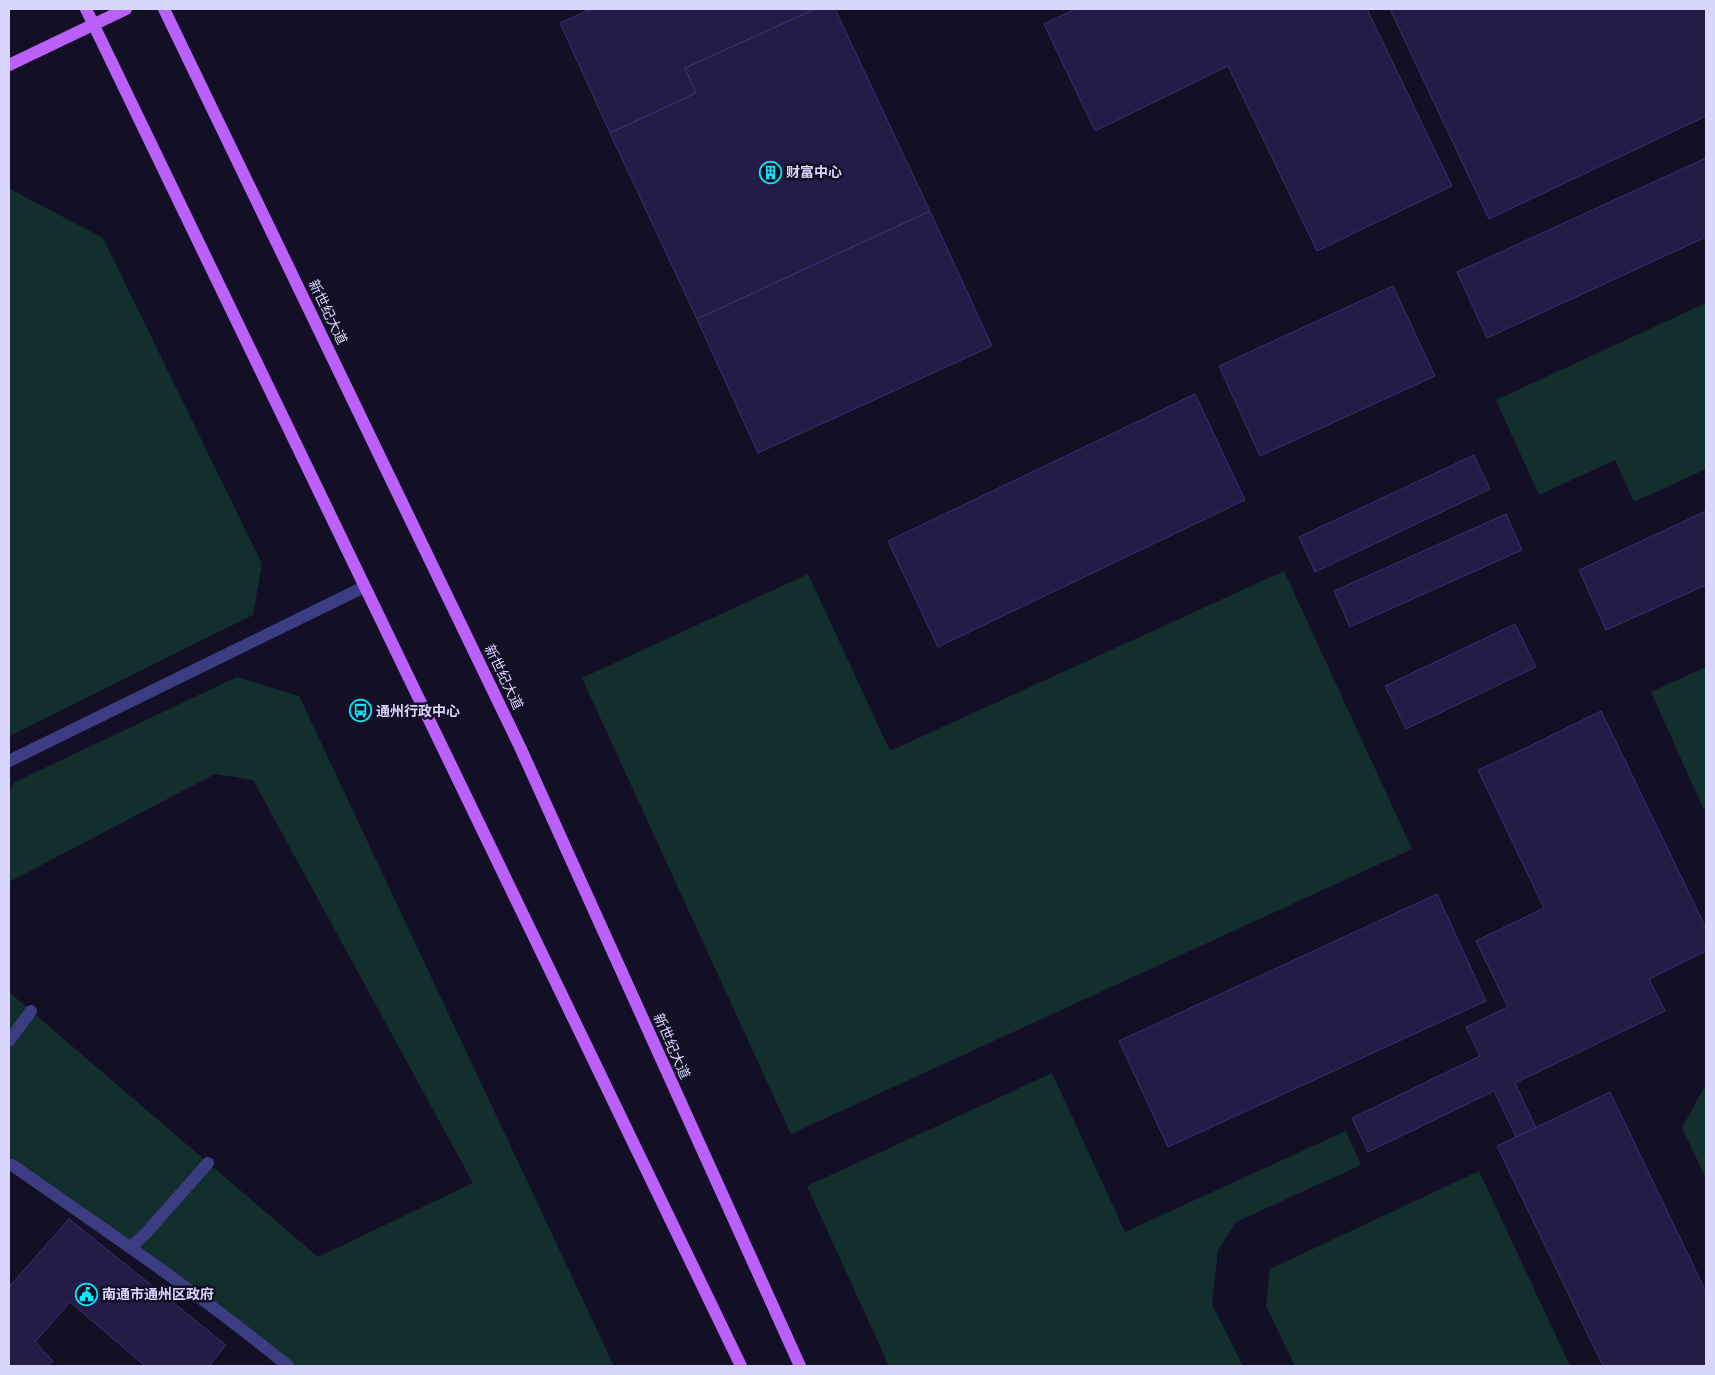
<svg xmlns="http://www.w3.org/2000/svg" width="1715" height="1375" font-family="'PT Sans','Noto Sans SC',sans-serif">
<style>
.green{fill:#132f2d}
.building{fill:#231c46;stroke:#3a2f71}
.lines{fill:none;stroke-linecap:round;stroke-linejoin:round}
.service{stroke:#3c3c83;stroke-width:12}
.primary{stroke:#bb60fb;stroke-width:12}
.labels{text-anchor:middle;stroke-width:5;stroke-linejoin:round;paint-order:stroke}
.poi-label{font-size:14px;font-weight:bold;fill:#d9d6fe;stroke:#131026;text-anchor:start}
.street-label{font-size:14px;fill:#d9d6fe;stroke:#131026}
</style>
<rect width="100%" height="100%" fill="#131026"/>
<!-- green -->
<path class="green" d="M 10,189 L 103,238 L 262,564 L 253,615 L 9,736 Z
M 1706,303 L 1706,469 L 1634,502 L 1615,460 L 1539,495 L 1496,400 Z
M 1284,571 L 1412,849 L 791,1134 L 582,678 L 808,574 L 890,751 Z
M 1706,667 L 1706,807 L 1703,808 L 1651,692 Z
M 237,677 L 299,696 L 614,1366 L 286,1366 L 9,1163 L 9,992 L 318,1257 L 473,1183 L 253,780 L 215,774 L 9,882 L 9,791 L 15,782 Z
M 1052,1073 L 1125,1232 L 1346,1131 L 1361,1165 L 1236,1222 L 1218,1251 L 1212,1305 L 1243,1366 L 889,1366 L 807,1186 Z
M 1706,1084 L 1706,1178 L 1682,1128 Z
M 1479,1171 L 1570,1366 L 1295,1366 L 1266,1306 L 1270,1269 Z"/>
<!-- building -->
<path class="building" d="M 591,9 L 815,9 L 685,68 L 696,93 L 610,133 L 560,23 Z
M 815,9 L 835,9 L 930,211 L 697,319 L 610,133 L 696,93 L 685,68 Z
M 1075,9 L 1367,9 L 1452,186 L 1317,251 L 1228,66 L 1095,131 L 1044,24 Z
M 1390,9 L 1706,9 L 1706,116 L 1489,219 Z
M 1706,158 L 1706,237 L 1487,338 L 1457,272 Z
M 930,211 L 992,346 L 758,453 L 697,319 Z
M 1393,286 L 1435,376 L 1260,456 L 1219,366 Z
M 1195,394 L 1245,500 L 938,647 L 888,541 Z
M 1474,455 L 1490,489 L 1315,572 L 1299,537 Z
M 1706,511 L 1706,585 L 1606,630 L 1579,570 Z
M 1506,514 L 1522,550 L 1350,627 L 1334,591 Z
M 1515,624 L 1536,667 L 1406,729 L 1385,686 Z
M 1601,711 L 1706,928 L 1706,951 L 1649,979 L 1665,1011 L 1515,1083 L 1536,1128 L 1516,1137 L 1494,1091 L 1368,1152 L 1352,1118 L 1480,1056 L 1466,1027 L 1508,1007 L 1476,941 L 1544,908 L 1478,770 L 1528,747 Z
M 1437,894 L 1486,1001 L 1168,1147 L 1119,1041 Z
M 1610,1092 L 1706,1292 L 1706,1366 L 1603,1366 L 1497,1146 Z
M 69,1219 L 226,1345 L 209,1366 L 145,1366 L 70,1302 L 35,1342 L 53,1361 L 48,1366 L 9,1366 L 9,1287 Z"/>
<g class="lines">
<!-- service -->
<path class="service" d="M 9,761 L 364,587
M 9,1041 L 31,1011
M 12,1165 C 105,1230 200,1294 288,1366
M 131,1247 L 147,1232 L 208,1163"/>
<!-- primary -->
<path class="primary" d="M 86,9 L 741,1366
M 164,9 L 520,747 L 800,1366
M 9,65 L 126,9"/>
</g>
<!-- icons -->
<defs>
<symbol id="building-ring" viewBox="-11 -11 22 22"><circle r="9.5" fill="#131026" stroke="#07e9f8" stroke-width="1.5"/><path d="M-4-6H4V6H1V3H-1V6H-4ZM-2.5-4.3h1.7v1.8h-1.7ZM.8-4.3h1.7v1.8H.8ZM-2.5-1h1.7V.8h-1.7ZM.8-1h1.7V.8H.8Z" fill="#07e9f8"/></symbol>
<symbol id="bus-ring" viewBox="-11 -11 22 22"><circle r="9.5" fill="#131026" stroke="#07e9f8" stroke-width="1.5"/><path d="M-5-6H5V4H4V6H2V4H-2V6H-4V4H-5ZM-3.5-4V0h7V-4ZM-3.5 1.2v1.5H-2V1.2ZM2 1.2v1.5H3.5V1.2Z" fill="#07e9f8"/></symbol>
<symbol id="civic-ring" viewBox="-11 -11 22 22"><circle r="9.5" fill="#131026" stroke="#07e9f8" stroke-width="1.5"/><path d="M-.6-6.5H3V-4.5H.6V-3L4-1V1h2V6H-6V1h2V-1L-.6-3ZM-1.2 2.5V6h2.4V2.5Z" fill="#07e9f8"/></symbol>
</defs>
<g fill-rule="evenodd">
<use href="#building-ring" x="758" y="160" width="25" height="25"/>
<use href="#bus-ring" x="348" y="698" width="25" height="25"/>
<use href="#civic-ring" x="74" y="1282" width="25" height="25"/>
</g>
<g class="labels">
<!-- poi labels -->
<g class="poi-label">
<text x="786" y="177">财富中心</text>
<text x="376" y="716">通州行政中心</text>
<text x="102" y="1299">南通市通州区政府</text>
</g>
<!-- street labels -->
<g class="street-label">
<text transform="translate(328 312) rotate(64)" y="5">新世纪大道</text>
<text transform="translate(504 677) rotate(64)" y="5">新世纪大道</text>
<text transform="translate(672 1046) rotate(66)" y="5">新世纪大道</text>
</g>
</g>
<!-- border -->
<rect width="1715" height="1375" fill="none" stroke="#d9d6fe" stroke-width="20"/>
</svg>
